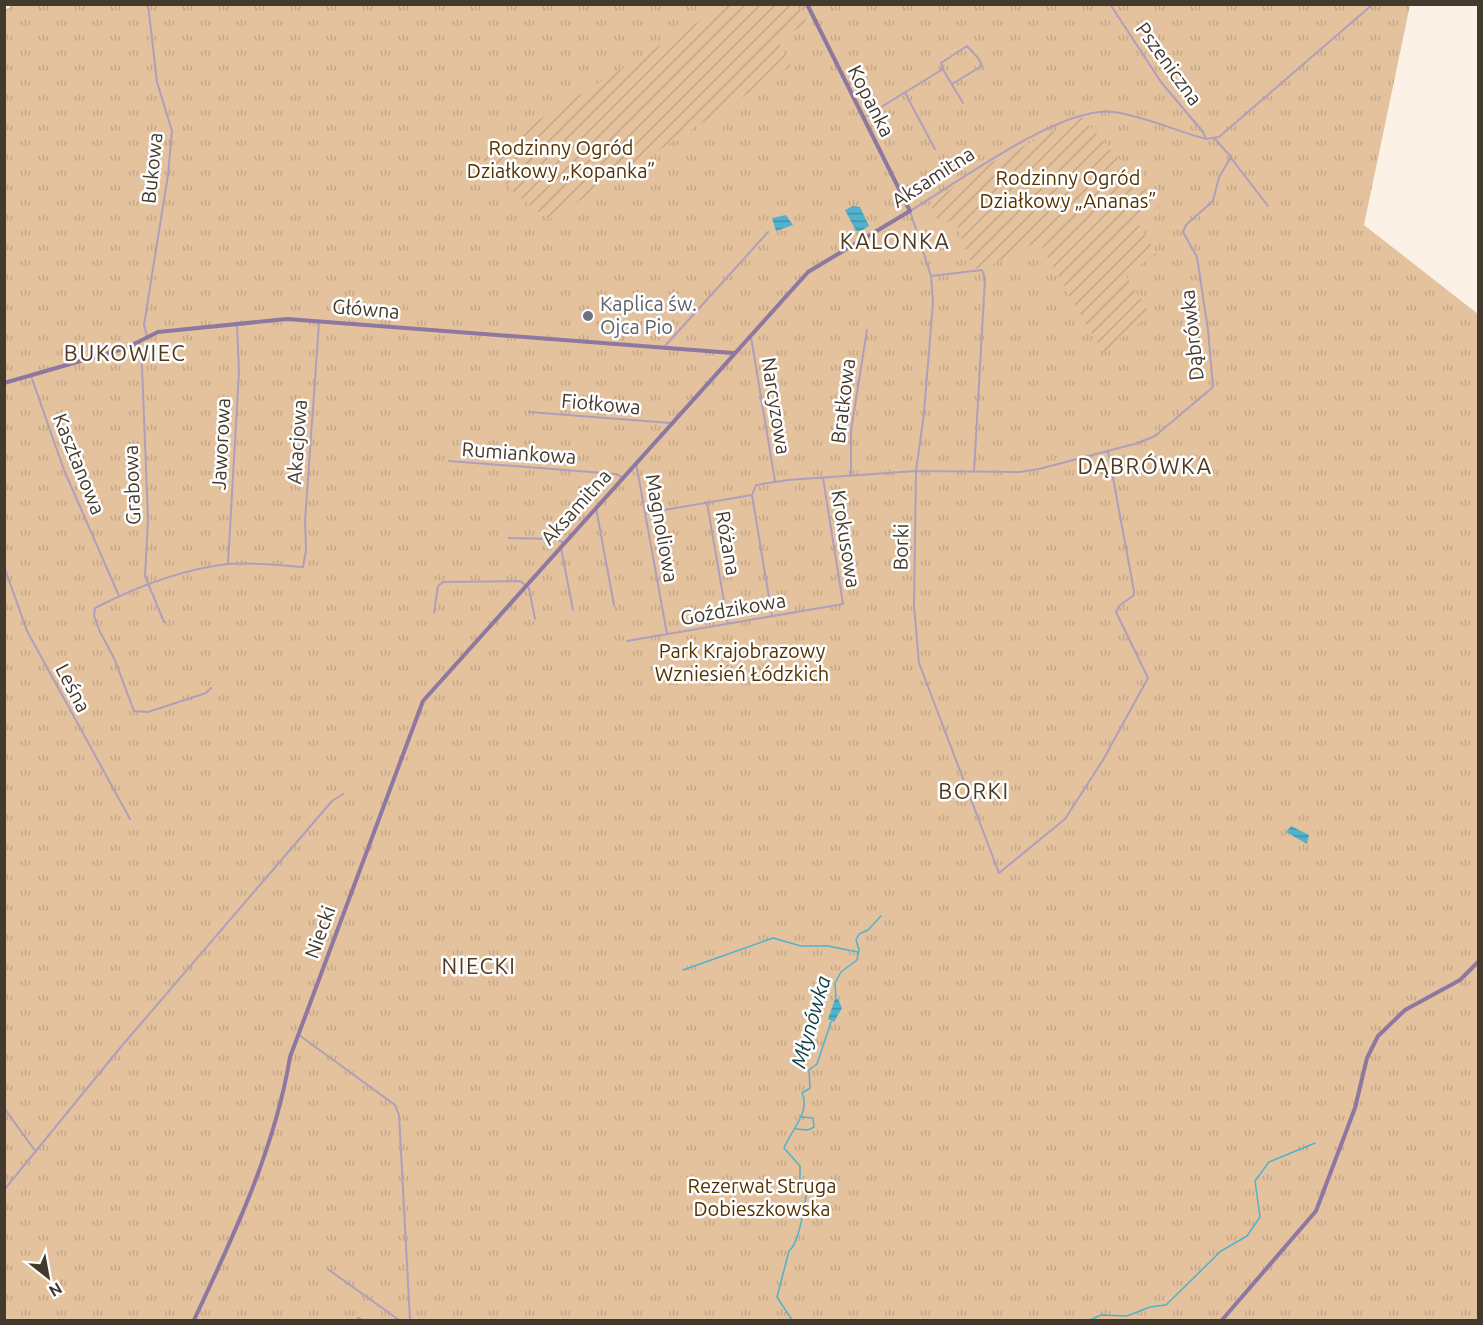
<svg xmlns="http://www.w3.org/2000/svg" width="1483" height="1325" font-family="Ubuntu,sans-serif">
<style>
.park{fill:url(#park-tufts)}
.garden{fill:url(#garden-furrows)}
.water{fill:url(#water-rules)}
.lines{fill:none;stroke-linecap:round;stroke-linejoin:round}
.stream{stroke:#50b2cd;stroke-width:1.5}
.street{stroke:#af9fbc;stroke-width:2}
.secondary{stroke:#8e77a0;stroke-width:4}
.worship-dot{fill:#6b7280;stroke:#fff;stroke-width:2}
.labels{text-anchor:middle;stroke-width:5;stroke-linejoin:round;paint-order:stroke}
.street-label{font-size:20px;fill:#43392d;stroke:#fff}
.park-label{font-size:20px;fill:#530;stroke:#fff}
.worship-label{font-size:20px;fill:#5b616d;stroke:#fff;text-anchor:start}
.water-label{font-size:21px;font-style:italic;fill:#14404c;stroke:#fff}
.quarter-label{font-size:22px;letter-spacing:1.5px;fill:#4d3820;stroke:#fff}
</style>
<defs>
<pattern id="park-tufts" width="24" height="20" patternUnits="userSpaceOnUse" patternTransform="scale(1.5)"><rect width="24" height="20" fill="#e4c29d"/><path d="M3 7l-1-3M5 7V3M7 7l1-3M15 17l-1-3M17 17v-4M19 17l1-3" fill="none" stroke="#c5a788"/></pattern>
<pattern id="garden-furrows" width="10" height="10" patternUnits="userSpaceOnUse" patternTransform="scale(1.5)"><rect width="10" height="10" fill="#e4c29d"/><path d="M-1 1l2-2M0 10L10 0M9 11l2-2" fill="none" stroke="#c5a788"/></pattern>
<pattern id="water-rules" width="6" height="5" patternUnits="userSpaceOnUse" patternTransform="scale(1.5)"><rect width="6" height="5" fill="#50b2cd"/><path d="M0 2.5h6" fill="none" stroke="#4492a7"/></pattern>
</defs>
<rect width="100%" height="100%" fill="#fcf1e6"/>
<!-- park -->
<path class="park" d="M 14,4 L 1410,5 L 1364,225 L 1478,314 L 1478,1320 L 5,1320 L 4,11 Z"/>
<!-- garden -->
<path class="garden" d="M 772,4 L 797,5 L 807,22 L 778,41 L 791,66 L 549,220 L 516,195 L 480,156 L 726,5 Z
M 1082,117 L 1160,205 L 1138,223 L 1157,254 L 1125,274 L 1150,314 L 1103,353 L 1038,241 L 983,269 L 973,268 L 954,219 L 940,225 L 930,204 L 980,168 Z"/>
<!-- water -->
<path class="water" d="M 853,206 L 860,207 L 869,226 L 861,231 L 856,231 L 845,210 Z
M 786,215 L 793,225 L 776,231 L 772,218 Z
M 1291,826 L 1309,835 L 1307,844 L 1286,832 Z
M 835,999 L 838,999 L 842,1008 L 834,1022 L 828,1019 Z"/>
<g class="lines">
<!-- stream -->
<path class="stream" d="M 683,970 L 773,938 L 801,946 L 828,946 L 858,952
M 836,999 L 835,983 L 841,972 L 857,960 L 859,950 L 856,940 L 859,934 L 868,930 L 881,916
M 796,1129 L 808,1130 L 814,1127 L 813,1118 L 802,1117
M 792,1320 L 777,1297 L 789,1251 C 800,1242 803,1209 807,1192 L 800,1178 L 800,1166 L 784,1148 C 790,1132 811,1112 802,1093 L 810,1088 L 809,1070 L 817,1064 L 831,1022
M 1090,1320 L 1101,1315 L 1127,1316 L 1150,1307 L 1166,1305 L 1221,1251 L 1247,1236 L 1260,1217 L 1255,1181 L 1269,1162 L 1315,1143"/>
<!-- street -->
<path class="street" d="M 1110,4 L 1161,82 L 1203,132 L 1206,139
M 952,84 L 982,66 L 979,59 L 967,46 L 941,63 L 942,68 L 963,103
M 905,93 L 935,149
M 865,117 L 943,69
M 1231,158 L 1268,206
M 931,276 L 982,270 L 985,278 L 974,472
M 147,336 L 144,325 L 168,175 L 172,131 L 157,82 L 148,4
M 751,337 L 775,481
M 139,343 L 142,366 L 148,519 L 145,576 L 164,622
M 665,346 L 768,232
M 31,376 L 64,470 L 119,596
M 529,412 L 671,423
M 1108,451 L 1134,591 L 1134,595 L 1119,606 L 1116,612 L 1148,678 L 1103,760 L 1065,819 L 999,873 L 919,663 L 914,606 L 916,471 L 924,413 L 933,302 L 931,276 L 910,211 C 957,183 1061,105 1114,112 C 1144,116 1176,131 1206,139 L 1219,137 L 1373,4
M 449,461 L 616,474 L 622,477
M 636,463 L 667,634
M 851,476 L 851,431 L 867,330
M 707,503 L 728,624
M 596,508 L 614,605
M 646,513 L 752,495
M 509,538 L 556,539 L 564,543
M 561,548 L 573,610
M 228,564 L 239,372 L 237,325
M 4,566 L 27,631 L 130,819
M 434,613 L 438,586 L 443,582 L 520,581 L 529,588 L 535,619
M 772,616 L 752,495 L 756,485 L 788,480 L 916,471 L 1020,472 L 1039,469 L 1138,443 L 1155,436 L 1213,387 L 1208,330 L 1197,257 L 1183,232 L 1186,225 L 1213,201 L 1219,177 L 1231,157 L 1215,139
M 627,641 L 843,604 L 823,478
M 211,688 L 206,693 L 148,712 L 134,711 L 114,658 L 100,632 L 94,616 L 95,608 C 136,587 183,569 228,564 C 253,562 278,565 303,567 L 306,550 L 305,521 L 319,323
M 299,1035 L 395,1105 L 399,1115 L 410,1320
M 4,1108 L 36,1152
M 4,1190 L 120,1048 L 332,801 L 343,794
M 329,1270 L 399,1320
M 358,1318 L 362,1320"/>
<!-- secondary -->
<path class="secondary" d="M 4,383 L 126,348 L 158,332 L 287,319 L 733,353
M 194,1320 C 233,1237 275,1149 290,1057 L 423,701 L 808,272 L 910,211 L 807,4
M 1222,1320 L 1316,1211 L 1355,1108 L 1367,1058 L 1378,1036 L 1405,1010 L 1460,980 L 1478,962"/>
</g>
<!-- markers -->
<circle class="worship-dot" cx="588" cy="316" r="6"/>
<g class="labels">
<!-- street labels -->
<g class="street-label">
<text transform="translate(1169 64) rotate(54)" y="7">Pszeniczna</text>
<text transform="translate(871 101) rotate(63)" y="7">Kopanka</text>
<text transform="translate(152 168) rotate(-84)" y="7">Bukowa</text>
<text transform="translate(933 177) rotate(-33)" y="7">Aksamitna</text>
<text transform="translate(366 309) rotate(5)" y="7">Główna</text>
<text transform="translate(1192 335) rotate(-96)" y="7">Dąbrówka</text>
<text transform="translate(843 401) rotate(-83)" y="7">Bratkowa</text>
<text transform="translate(601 404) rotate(5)" y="7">Fiołkowa</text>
<text transform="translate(776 406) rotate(81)" y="7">Narcyzowa</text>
<text transform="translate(297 442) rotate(-86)" y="7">Akacjowa</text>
<text transform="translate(221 444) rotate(-87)" y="7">Jaworowa</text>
<text transform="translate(519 453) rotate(4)" y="7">Rumiankowa</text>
<text transform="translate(79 464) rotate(68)" y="7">Kasztanowa</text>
<text transform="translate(132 485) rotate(-92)" y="7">Grabowa</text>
<text transform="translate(576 507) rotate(-48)" y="7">Aksamitna</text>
<text transform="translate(662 528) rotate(80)" y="7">Magnoliowa</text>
<text transform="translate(846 539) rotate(81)" y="7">Krokusowa</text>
<text transform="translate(728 543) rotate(80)" y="7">Różana</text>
<text transform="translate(901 547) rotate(-89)" y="7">Borki</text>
<text transform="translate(733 609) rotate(-10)" y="7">Goździkowa</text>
<text transform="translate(73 688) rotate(62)" y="7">Leśna</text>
<text transform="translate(320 932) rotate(-70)" y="7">Niecki</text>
</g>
<!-- park labels -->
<g class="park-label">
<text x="561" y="155">Rodzinny Ogród<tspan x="561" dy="23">Działkowy „Kopanka”</tspan></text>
<text x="1068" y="185">Rodzinny Ogród<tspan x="1068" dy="23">Działkowy „Ananas”</tspan></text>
<text x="742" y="658">Park Krajobrazowy<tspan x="742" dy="23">Wzniesień Łódzkich</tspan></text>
<text x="762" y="1193">Rezerwat Struga<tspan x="762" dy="23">Dobieszkowska</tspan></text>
</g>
<!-- worship labels -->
<g class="worship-label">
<text x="600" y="311">Kaplica św.<tspan x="600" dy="23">Ojca Pio</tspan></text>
</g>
<!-- water labels -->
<g class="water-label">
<text transform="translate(811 1022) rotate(-74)" y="7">Młynówka</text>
</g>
<!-- quarter labels -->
<g class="quarter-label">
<text x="895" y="249">KALONKA</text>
<text x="125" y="361">BUKOWIEC</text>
<text x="1145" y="474">DĄBRÓWKA</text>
<text x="974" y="799">BORKI</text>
<text x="479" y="974">NIECKI</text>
</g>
</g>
<!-- border -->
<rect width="1483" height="1325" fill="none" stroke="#43392d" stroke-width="12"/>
<!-- north arrow -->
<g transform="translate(48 1277) rotate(149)" stroke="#ffffff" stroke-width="4.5" paint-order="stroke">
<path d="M0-4.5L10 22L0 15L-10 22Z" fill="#43392d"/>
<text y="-9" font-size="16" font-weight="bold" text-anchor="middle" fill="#43392d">N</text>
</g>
</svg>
